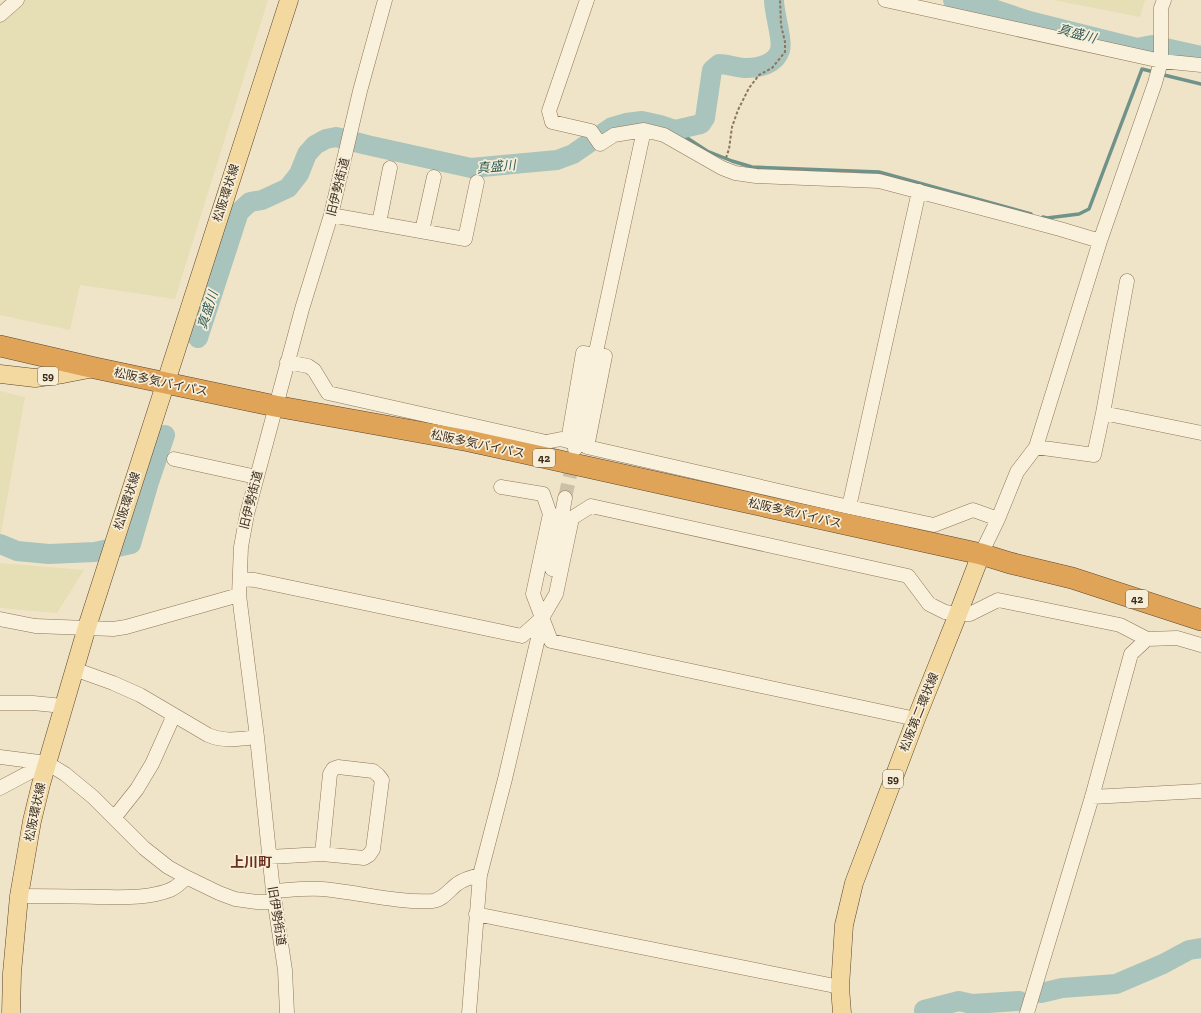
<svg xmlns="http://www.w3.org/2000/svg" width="1201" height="1013" font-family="'Zilla Slab','Noto Sans JP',serif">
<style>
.farmland{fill:#e6deb5}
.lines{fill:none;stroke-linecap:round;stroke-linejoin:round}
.stream{stroke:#6f938a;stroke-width:3.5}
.river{stroke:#a9c4bc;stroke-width:20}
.minor-tunnel{stroke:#ccc0a6;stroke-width:14;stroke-dasharray:14 7;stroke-linecap:butt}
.minor-casing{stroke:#8d765c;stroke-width:15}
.major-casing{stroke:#5b4430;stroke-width:19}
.highway-casing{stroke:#5b4430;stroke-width:22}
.path{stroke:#8d765c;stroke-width:2;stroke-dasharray:3 2;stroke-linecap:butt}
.minor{stroke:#faf1dc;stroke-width:14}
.major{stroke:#f3d9a0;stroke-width:18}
.highway{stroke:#e0a458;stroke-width:21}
.labels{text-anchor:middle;stroke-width:3.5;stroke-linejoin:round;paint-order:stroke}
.shield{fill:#f7eed8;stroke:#756857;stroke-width:1}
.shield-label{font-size:11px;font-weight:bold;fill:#3d2e20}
.street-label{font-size:12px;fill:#3d2e20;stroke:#f7eed8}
.water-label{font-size:13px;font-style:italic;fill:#2f5d5a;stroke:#f7eed8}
.quarter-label{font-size:14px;font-weight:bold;fill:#6b2e1e;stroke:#f7eed8}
</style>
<rect width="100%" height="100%" fill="#f0e4c8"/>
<!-- farmland -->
<path class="farmland" d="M 19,0 L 268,0 L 175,299 L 80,285 L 70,330 L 0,315 L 0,16 Z
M 1053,0 L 1145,0 L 1140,17 Z
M 0,391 L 25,397 L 0,539 Z
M 0,563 L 84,570 L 57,613 L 44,612 L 0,608 Z"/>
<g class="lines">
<!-- stream -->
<path class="stream" d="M 1160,74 L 1201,84
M 675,130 L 707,151 L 732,161 L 752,167 L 879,172 L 1031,214
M 1043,217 L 1047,218 L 1079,214 L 1089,209 L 1142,69 L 1154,72"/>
<!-- river -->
<path class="river" d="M 953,0 L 993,9 L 1029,21 L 1137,48 L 1152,45 L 1201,56
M 198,338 L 239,212 L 250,202 L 262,200 L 288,188 L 299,174 L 307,154 L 315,145 L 326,139 L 336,137 L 367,145 L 471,168 L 557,160 L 573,154 L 612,127 L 626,123 L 642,121 L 660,125 L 675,130 L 701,124 L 705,118 L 712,70 L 719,64 C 728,64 737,68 747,68 C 759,68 776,64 780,50 C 783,40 774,13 774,0
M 0,544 L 17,551 L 49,554 L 95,552 L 131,544 L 149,482 L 165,435
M 1041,993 L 1062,988 L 1116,984 L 1163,964 L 1189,950 L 1201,948
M 924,1010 L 959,1001 L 972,1004 L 1019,1001"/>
<!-- minor-tunnel -->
<path class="minor-tunnel" d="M 565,498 L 574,457"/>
<defs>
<path id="minor" d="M 587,0 L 549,111 L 552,122 L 591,131 L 600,144 L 614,135 L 644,130 L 664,135 L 722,168 L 735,173 L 756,176 L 879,181 L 1060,229 L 1100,241
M 885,0 L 1161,61 L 1201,65
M 0,15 L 17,0
M 331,215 L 465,239 L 477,182
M 379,223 L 390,168
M 422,231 L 434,177
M 287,362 L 308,366 L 314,370 L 328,393 L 546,442 L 561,439 L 568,441 L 583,353 L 605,356 L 587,447 L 849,507 L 934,525 L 973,510 L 998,519
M 1103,413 L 1201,433
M 1036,447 L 1094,455 L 1103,413 L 1127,281
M 575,449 L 644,130
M 174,459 L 256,477
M 501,487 L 543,494 L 550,514 L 533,594 L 551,641 L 916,719
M 849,507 L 919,191
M 981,554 L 998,519 L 1017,472 L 1036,447 L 1100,241 L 1155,83 L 1161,61 L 1161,8 L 1164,0
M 552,569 L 565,498
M 240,579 L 255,580 L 522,636 L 542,618 L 556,594 L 572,518 L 591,506 L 908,576 L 929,604 L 945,612 L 958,614 L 970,614 L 998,600 L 1120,625 L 1147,639 L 1177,638 L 1201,645
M 0,619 L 35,626 L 113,629 L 126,627 L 239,595
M 74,669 L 113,683 L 140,695 L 208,735 C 224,742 240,739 257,737
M 0,703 L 33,703 L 63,706
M 0,757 L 47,763 L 65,774 L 93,797 L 144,848 L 168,867 L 186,877 L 219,893 L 235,899 L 257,902 L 274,902
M 0,788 L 47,763
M 1092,797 L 1201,791
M 114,818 L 137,789 L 152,764 L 174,715
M 269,857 L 322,854 L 364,858 L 369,855 L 373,849 L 382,780 L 378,775 L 373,771 L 338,767 L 333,769 L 330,774 L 322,854
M 273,891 C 289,890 306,888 322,889 C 357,892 398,903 432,901 C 443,900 449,890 457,884 C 464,879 471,877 480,875
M 19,896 C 45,896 71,896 97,897 C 120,897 147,899 170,890 C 177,887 181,883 186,877
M 476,914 L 840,987
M 287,1013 L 285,970 L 273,891 L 257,737 L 239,595 L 241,547 L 247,514 L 302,309 L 331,215 L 360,91 L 385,0
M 469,1013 L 480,875 L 505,779 L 543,617
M 1027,1013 L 1092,797 L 1131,654 L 1147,639"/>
<path id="major" d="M 0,374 L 35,378 L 63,374 L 94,368
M 11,1013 L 12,973 L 19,896 L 32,821 L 41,784 L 87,627 L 289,0
M 842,1013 L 840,987 L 844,925 L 854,883 L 916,719 L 958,614 L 981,554"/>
<path id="highway" d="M 0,346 L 95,368 L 275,406 L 469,441 L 981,554 L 1010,563 L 1072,578 L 1201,620"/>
</defs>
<!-- minor casing -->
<use href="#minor" class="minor-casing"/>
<!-- major casing -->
<use href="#major" class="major-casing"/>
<!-- highway casing -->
<use href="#highway" class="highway-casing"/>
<!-- path -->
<path class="path" d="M 726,158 L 729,149 L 732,127 L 738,110 L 749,88 L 759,75 L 772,68 L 785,52 L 785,42 L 781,25 L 780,0"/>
<!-- minor -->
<use href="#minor" class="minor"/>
<!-- major -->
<use href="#major" class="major"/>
<!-- highway -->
<use href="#highway" class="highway"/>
</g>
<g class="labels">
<!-- shield labels -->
<g class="shield">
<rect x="38" y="367" width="20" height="18" rx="3"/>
<rect x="533" y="449" width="22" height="18" rx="3"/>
<rect x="1126" y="590" width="22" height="18" rx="3"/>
<rect x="883" y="770" width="20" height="18" rx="3"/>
</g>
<g class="shield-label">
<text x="48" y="380">59</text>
<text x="544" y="462">42</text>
<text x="1137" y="603">42</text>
<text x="893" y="783">59</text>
</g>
<!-- street labels -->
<g class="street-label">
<text transform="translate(338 187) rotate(-76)" y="4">旧伊勢街道</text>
<text transform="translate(226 193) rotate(-72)" y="4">松阪環状線</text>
<text transform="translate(161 382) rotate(12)" y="4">松阪多気バイパス</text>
<text transform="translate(478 444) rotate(12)" y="4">松阪多気バイパス</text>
<text transform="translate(251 500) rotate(-76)" y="4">旧伊勢街道</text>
<text transform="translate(127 501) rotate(-72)" y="4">松阪環状線</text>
<text transform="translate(795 513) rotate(13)" y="4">松阪多気バイパス</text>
<text transform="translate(919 712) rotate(-68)" y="4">松阪第二環状線</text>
<text transform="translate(35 812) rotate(-78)" y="4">松阪環状線</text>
<text transform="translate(277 916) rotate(81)" y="4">旧伊勢街道</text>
</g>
<!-- water labels -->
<g class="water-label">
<text transform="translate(1077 33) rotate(15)" y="5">真盛川</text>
<text transform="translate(496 166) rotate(-5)" y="5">真盛川</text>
<text transform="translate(207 310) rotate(-72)" y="5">真盛川</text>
</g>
<!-- quarter labels -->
<g class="quarter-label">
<text x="251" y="867">上川町</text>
</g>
</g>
</svg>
